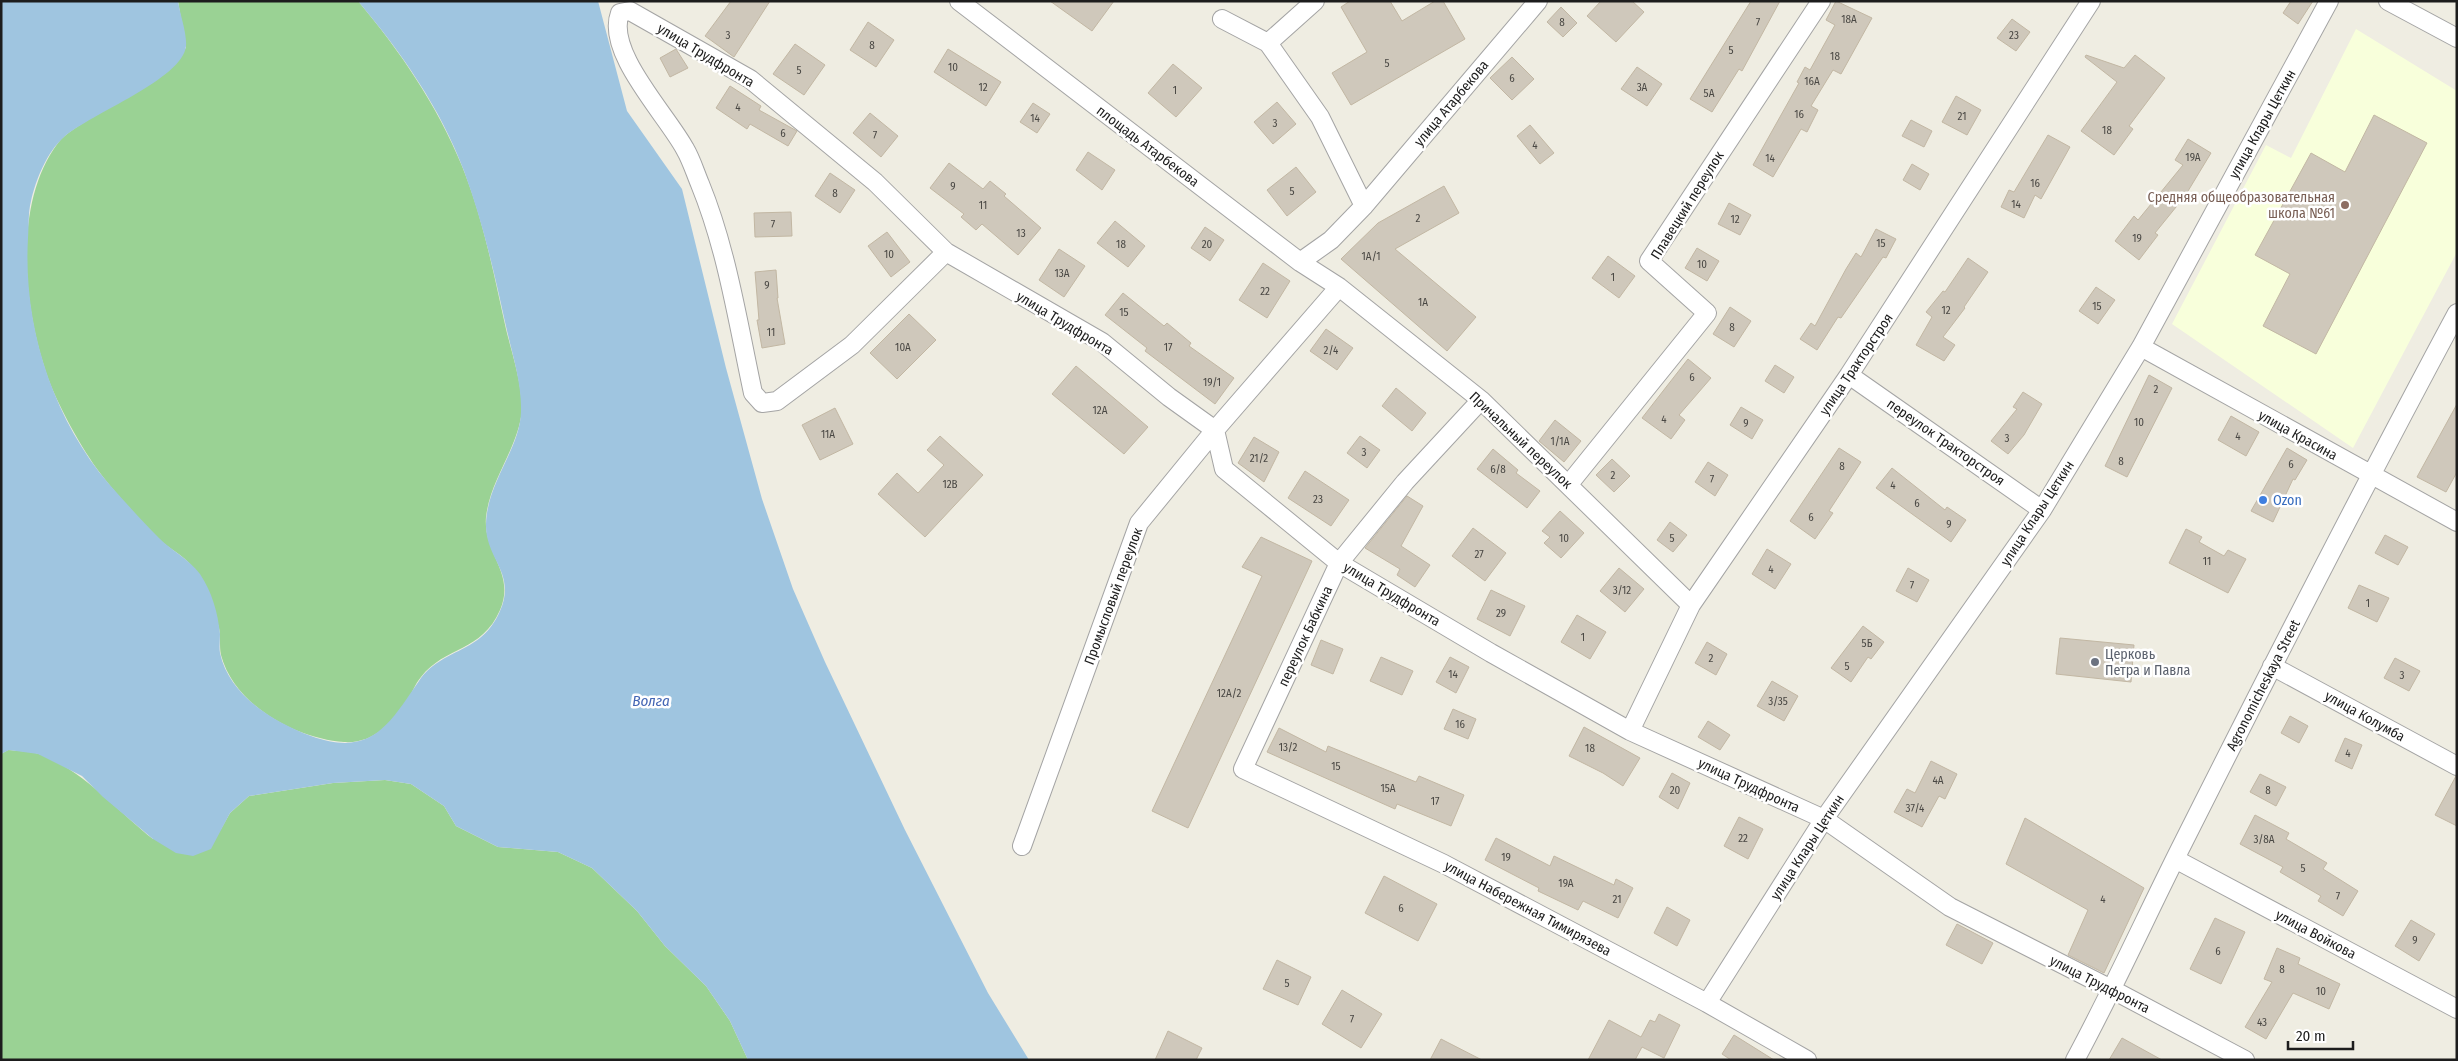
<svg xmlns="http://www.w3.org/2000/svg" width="2458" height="1061" font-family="'Fira Sans Condensed',sans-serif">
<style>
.education{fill:#f8ffdb}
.forest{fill:#9ad294}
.water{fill:#9fc5e0}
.building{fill:#cfc8bb;stroke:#c2b7a3}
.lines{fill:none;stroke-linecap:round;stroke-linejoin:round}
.minor-casing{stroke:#a4a4a4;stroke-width:20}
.minor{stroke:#fff;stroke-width:18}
.education-dot{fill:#8d6e63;stroke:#fff;stroke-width:2}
.shop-dot{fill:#3f7fe0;stroke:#fff;stroke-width:2}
.worship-dot{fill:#6b7280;stroke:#fff;stroke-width:2}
.labels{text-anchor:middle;stroke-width:5;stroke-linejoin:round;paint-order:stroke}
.number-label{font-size:11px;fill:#4a4844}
.street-label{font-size:14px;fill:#1d1d1d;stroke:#fff}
.education-label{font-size:14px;fill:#785e54;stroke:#fff;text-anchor:end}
.shop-label{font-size:14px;fill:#366cbe;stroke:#fff;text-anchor:start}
.worship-label{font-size:14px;fill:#5b616d;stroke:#fff;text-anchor:start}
.water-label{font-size:15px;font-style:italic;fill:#4365b4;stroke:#fff}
</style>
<rect width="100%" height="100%" fill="#efede2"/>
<!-- education -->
<path class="education" d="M 2356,29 L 2457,91 L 2457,252 L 2353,448 L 2172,324 L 2266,145 L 2291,158 Z"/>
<!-- forest -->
<path class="forest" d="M 178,1 L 358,1 C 400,51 437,105 462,166 C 483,218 494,275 506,329 C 512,354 525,392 521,417 C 515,452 490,481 486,517 C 483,554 516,573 500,610 C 482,652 445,646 421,677 C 415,684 412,693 408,700 C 393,723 373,744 344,742 C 296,739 234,705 221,655 C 219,646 221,637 219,628 C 216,615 202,583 195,571 C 188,558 173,551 162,542 C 141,522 114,492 97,469 C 78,442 53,397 44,366 C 23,301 14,201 58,143 C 66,132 82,125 93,116 C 124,94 155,71 186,48 Z
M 8,750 C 18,751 30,751 39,754 C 82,769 117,811 153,839 L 221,829 L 230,813 L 249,796 L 333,783 L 385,780 L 411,784 L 444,806 L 456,826 L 498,847 L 558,852 L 592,868 L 637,911 L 665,946 L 706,986 L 730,1021 L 748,1060 L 1,1060 L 1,754 Z"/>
<!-- water -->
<path class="water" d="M 1,1 L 178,1 C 180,15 187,33 186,46 C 183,79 90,114 64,137 C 47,152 36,179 31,201 C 28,213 29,226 28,238 C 23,325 52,417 109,484 C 125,502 142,521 159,538 C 172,551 189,559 200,574 C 212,592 218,613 220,634 C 220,640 219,647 220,653 C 229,695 273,722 311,736 C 372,758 389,724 419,681 C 442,647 481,655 500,611 C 517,573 485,559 486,524 C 487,482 520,449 521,412 C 522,382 511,350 505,322 C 494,271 482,220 464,171 C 441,109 401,52 358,1 L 598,1 L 627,111 L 682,189 L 726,368 L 762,499 L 793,589 L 825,662 L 905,830 L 988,993 L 1029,1060 L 748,1060 L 730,1021 L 706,986 L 665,946 L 637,911 L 592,868 L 558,852 L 498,847 L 456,826 L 444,806 L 411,784 L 385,780 L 333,783 L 249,796 L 230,813 L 211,849 L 193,856 L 176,853 L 153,839 L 103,797 L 82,776 L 38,754 L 9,750 L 1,754 Z"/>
<!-- building -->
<path class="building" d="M 731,1 L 770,1 L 734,57 L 705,36 Z
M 1050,1 L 1114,1 L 1092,31 Z
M 1350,1 L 1390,1 L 1402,21 L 1435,1 L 1443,1 L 1465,39 L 1351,105 L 1332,73 L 1367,52 L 1341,7 Z
M 1601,1 L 1632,1 L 1644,12 L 1616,42 L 1587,16 Z
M 1751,1 L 1780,1 L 1742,71 L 1739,69 L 1712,112 L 1690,99 Z
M 1836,1 L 1872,18 L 1841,74 L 1833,70 L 1811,106 L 1818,110 L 1807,132 L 1801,129 L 1773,177 L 1753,165 L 1799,83 L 1797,82 L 1805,67 L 1810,70 L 1835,25 L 1826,20 Z
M 2291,1 L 2313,1 L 2298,24 L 2283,13 Z
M 1561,7 L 1577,23 L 1563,37 L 1547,22 Z
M 2012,19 L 2030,32 L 2016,51 L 1997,38 Z
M 868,22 L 894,40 L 876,67 L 850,50 Z
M 795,44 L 825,65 L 804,95 L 773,74 Z
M 676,49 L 688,68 L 670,77 L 660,58 Z
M 948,49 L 1001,82 L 986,106 L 934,72 Z
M 2086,55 L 2124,68 L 2135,55 L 2165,78 L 2129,126 L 2133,129 L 2114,155 L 2081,131 L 2117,82 L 2085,57 Z
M 1512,57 L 1534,79 L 1512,100 L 1490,78 Z
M 1173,64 L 1202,88 L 1176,117 L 1148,93 Z
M 1637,67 L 1662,84 L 1647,106 L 1621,89 Z
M 730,86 L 761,106 L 759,110 L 797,131 L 788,146 L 750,124 L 747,129 L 716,108 Z
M 1956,96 L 1981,110 L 1967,135 L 1942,122 Z
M 1277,102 L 1296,124 L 1273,144 L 1254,122 Z
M 1033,103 L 1050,114 L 1037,133 L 1020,122 Z
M 870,113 L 898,136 L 881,157 L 853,133 Z
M 2374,115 L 2427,143 L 2316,354 L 2263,326 L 2290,274 L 2255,255 L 2311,153 L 2345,172 Z
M 1911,120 L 1932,131 L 1924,147 L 1902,136 Z
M 1530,125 L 1554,153 L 1540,164 L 1517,136 Z
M 2048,135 L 2070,147 L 2041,199 L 2035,195 L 2024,218 L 2001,207 L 2009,190 L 2014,192 Z
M 2188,139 L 2211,153 L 2185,196 L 2155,233 L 2158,235 L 2139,260 L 2115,241 L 2134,216 L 2138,220 L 2183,165 L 2175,160 Z
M 1088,152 L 1115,170 L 1102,190 L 1076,170 Z
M 949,163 L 983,189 L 990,181 L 1006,194 L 1004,196 L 1041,228 L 1018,255 L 982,224 L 976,230 L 961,217 L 964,214 L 930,188 Z
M 1912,164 L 1929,174 L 1920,190 L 1903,180 Z
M 1296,167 L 1316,192 L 1287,216 L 1267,190 Z
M 830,173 L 855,190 L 840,213 L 815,196 Z
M 1444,186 L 1459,213 L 1395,249 L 1476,317 L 1447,351 L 1341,259 L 1378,223 Z
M 1729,203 L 1751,215 L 1740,235 L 1718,224 Z
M 791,212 L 792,236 L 755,237 L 754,213 Z
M 1115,221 L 1145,246 L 1128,267 L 1097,243 Z
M 1205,227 L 1224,240 L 1210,261 L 1191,248 Z
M 1876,229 L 1896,239 L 1886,258 L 1883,257 L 1841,318 L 1838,317 L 1817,350 L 1800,339 L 1811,323 L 1815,326 L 1846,269 L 1856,253 L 1861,257 Z
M 887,232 L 910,262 L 891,277 L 868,246 Z
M 1697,248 L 1719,261 L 1707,281 L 1685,268 Z
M 1059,249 L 1085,266 L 1064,297 L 1039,280 Z
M 1608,256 L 1635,276 L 1619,298 L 1592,278 Z
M 1968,258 L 1988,272 L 1964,307 L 1965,308 L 1943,337 L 1955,345 L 1944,361 L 1916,345 L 1932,317 L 1926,312 L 1943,291 L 1945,292 Z
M 1263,263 L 1290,281 L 1267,318 L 1239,300 Z
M 776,270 L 778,298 L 777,298 L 785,344 L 762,348 L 757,320 L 759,320 L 755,272 Z
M 2096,287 L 2115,300 L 2098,324 L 2079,311 Z
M 1123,293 L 1164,326 L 1167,323 L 1191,343 L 1189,346 L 1234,378 L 1215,404 L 1145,351 L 1147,348 L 1105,315 Z
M 1730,307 L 1751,321 L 1734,347 L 1713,334 Z
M 909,314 L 936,340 L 897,379 L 870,353 Z
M 1326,329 L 1353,348 L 1337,370 L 1310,351 Z
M 1688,359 L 1711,378 L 1679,415 L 1685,420 L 1671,439 L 1642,418 Z
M 1775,365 L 1794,377 L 1784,393 L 1765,381 Z
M 1076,366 L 1148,427 L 1124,454 L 1052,394 Z
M 2149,375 L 2172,388 L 2127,477 L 2105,466 Z
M 1396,388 L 1426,413 L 1412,431 L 1382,406 Z
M 2023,392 L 2042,404 L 2024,435 L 2008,454 L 1991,441 L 2017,409 L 2013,407 Z
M 2457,404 L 2457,472 L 2446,492 L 2417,477 Z
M 1741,407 L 1763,420 L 1752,439 L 1730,425 Z
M 835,408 L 853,444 L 820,460 L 802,425 Z
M 2231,416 L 2259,432 L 2246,456 L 2218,440 Z
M 1555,420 L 1581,441 L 1564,462 L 1539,441 Z
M 940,436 L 983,475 L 925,537 L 878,494 L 897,473 L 918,493 L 944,465 L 927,450 Z
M 1360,436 L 1380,450 L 1367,468 L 1347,453 Z
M 1254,437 L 1279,452 L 1264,482 L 1238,463 Z
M 1839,448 L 1861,462 L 1829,511 L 1833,513 L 1815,539 L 1790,521 Z
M 2287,448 L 2307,460 L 2295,480 L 2293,479 L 2273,522 L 2251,511 Z
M 1493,449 L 1518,470 L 1516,473 L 1540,491 L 1527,508 L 1477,469 Z
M 1612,459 L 1630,476 L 1614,492 L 1596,475 Z
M 1708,462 L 1728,475 L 1715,496 L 1695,482 Z
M 1892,468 L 1945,510 L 1947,507 L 1966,520 L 1951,542 L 1876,488 Z
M 1305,471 L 1349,500 L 1331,526 L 1288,498 Z
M 1407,496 L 1423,506 L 1401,546 L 1430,565 L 1415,587 L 1397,575 L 1400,569 L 1365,548 Z
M 1560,511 L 1584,533 L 1561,558 L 1544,543 L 1550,537 L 1542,531 Z
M 1670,522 L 1687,535 L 1673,552 L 1657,540 Z
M 1473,528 L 1506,553 L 1485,581 L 1452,556 Z
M 2186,529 L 2202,537 L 2199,542 L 2224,556 L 2228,550 L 2246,559 L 2228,593 L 2169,563 Z
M 2385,535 L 2408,547 L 2398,565 L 2375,553 Z
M 1261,537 L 1312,561 L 1188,828 L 1152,811 L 1262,576 L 1242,567 Z
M 1767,549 L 1791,564 L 1775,589 L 1752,574 Z
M 1619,568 L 1644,589 L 1625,612 L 1600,591 Z
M 1908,568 L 1929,580 L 1917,602 L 1896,591 Z
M 2359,585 L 2389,598 L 2377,622 L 2348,608 Z
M 1491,590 L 1525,606 L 1510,636 L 1477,619 Z
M 1577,615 L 1606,632 L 1590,659 L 1561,642 Z
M 1863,626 L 1884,642 L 1871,659 L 1868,657 L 1851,682 L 1831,668 Z
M 2060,638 L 2134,645 L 2131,682 L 2056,674 Z
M 1321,640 L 1343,649 L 1333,674 L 1311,665 Z
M 1707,642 L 1727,654 L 1716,675 L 1695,663 Z
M 1381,657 L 1413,671 L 1402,695 L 1370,681 Z
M 1450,657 L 1469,667 L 1456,693 L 1436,682 Z
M 2395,658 L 2420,671 L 2409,691 L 2384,678 Z
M 1772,681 L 1798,696 L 1784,721 L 1757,706 Z
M 1453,709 L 1476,719 L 1468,739 L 1444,729 Z
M 2290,716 L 2308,726 L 2299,743 L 2281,733 Z
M 1708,721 L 1730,735 L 1720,750 L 1698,737 Z
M 1584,727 L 1640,758 L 1623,786 L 1603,773 L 1569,756 Z
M 1279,728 L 1326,752 L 1328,746 L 1416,782 L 1419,776 L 1464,795 L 1451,826 L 1397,804 L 1395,809 L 1267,752 Z
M 2345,738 L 2362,745 L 2352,769 L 2335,761 Z
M 1931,761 L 1957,774 L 1945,799 L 1939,796 L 1922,827 L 1894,812 L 1907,789 L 1915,793 Z
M 1672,773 L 1690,783 L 1678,809 L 1659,797 Z
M 2260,774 L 2286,787 L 2276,806 L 2250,792 Z
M 2456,776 L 2457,777 L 2457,826 L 2435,815 Z
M 2255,815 L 2289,833 L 2286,839 L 2327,863 L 2323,869 L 2358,891 L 2343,916 L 2318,901 L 2321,896 L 2280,872 L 2283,867 L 2240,844 Z
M 1739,817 L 1763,829 L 1748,859 L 1724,846 Z
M 2025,818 L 2144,888 L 2104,973 L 2068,955 L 2088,910 L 2006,864 Z
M 1496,838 L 1550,866 L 1554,856 L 1614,885 L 1616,879 L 1633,888 L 1618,918 L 1583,901 L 1578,910 L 1538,891 L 1539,888 L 1485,860 Z
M 1384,876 L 1437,904 L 1418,941 L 1365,913 Z
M 1667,907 L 1690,920 L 1677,946 L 1654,933 Z
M 2215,918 L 2245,932 L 2221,984 L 2190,969 Z
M 2411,920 L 2435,934 L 2419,961 L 2395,946 Z
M 1957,924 L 1993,943 L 1982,964 L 1946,945 Z
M 2277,948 L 2300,958 L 2298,964 L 2340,984 L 2329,1009 L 2293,993 L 2266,1039 L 2245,1027 L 2272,982 L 2264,979 Z
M 1277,960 L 1311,977 L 1298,1005 L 1263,989 Z
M 1342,990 L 1382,1014 L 1361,1048 L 1322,1024 Z
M 1659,1014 L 1680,1025 L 1664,1058 L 1642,1047 L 1635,1060 L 1588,1060 L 1609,1020 L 1641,1037 L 1650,1020 L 1655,1022 Z
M 1168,1031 L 1202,1048 L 1196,1060 L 1155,1060 Z
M 1734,1035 L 1774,1060 L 1731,1060 L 1722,1054 Z
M 2122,1038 L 2162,1060 L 2109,1060 Z
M 1441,1039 L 1482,1060 L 1430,1060 Z"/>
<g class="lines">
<defs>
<path id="minor" d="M 959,1 L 1300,262 L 1339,287 L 1481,400 L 1691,605
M 2388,1 L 2457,38
M 1222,19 L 1268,43 L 1320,117 L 1364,206
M 1268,43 L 1315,1
M 946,252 L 852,345 L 777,401 L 762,403 L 753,393 C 738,323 727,250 700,184 C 695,172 691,159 685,149 C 667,115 605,52 620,13 L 630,11 L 750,79 L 875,182 L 946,252 L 1102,342 L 1169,397 L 1215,430 L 1224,469 L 1339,563 L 1491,653 L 1630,731 L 1824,819 L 1950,907 L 2113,990 L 2245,1060
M 1300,262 L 1331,240 L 1364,206 L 1538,1
M 2141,347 L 2457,522
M 1849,375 L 2042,510
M 1481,400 L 1405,482 L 1339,563 L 1243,769 L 1444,864 L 1707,1003 L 1807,1060
M 1569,484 L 1707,313 L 1649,261 L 1821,1
M 2272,666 L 2457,766
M 1630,731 L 1691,605 L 1849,375 L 2091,1
M 1022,846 L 1139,523 L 1215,430 L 1339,287
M 2175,859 L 2457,1009
M 1707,1003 L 1824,819 L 2042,510 L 2141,347 L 2329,1
M 2075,1060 C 2114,988 2147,914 2184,841 C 2273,664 2363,488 2457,313"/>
</defs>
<!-- minor casing -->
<use href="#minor" class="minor-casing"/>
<!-- minor -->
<use href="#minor" class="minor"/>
</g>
<!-- markers -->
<circle class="education-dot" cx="2345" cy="205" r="5"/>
<circle class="shop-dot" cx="2263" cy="500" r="5"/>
<circle class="worship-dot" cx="2095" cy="662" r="5"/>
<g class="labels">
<!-- number labels -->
<g class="number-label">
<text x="1849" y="23">18А</text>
<text x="1562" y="26">8</text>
<text x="1758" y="26">7</text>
<text x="728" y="39">3</text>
<text x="2014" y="39">23</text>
<text x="872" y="49">8</text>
<text x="1731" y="54">5</text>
<text x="1835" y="60">18</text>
<text x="1387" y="67">5</text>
<text x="953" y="71">10</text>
<text x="799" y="74">5</text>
<text x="1512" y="82">6</text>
<text x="1812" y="85">16А</text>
<text x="983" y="91">12</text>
<text x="1642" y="91">3А</text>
<text x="1175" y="94">1</text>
<text x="1709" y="97">5А</text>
<text x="738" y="111">4</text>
<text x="1799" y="118">16</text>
<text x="1962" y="120">21</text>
<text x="1035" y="122">14</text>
<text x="1275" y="127">3</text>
<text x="2107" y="134">18</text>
<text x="783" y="137">6</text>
<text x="875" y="139">7</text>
<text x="1535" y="149">4</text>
<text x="2193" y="161">19А</text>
<text x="1770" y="162">14</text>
<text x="2035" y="187">16</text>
<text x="953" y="190">9</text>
<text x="1292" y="195">5</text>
<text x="835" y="197">8</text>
<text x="2016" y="208">14</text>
<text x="983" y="209">11</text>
<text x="1418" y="222">2</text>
<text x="1735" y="223">12</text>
<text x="773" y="228">7</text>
<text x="1021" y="237">13</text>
<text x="2137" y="242">19</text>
<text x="1881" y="247">15</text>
<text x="1121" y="248">18</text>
<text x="1207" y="248">20</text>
<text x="889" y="258">10</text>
<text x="1371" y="260">1А/1</text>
<text x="1702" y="268">10</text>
<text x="1062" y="277">13А</text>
<text x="1613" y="281">1</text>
<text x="767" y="289">9</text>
<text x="1265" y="295">22</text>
<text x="1423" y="306">1А</text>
<text x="2097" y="310">15</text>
<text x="1946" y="314">12</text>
<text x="1124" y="316">15</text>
<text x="1732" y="331">8</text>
<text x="771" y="336">11</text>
<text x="903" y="351">10А</text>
<text x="1168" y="351">17</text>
<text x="1331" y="354">2/4</text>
<text x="1692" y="381">6</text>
<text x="1212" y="386">19/1</text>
<text x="2156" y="393">2</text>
<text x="1100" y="414">12А</text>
<text x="1664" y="423">4</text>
<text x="2139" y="426">10</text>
<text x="1746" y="427">9</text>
<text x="828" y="438">11А</text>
<text x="2238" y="440">4</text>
<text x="2007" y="442">3</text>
<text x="1560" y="445">1/1А</text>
<text x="1364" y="456">3</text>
<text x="1259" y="462">21/2</text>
<text x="2121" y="465">8</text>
<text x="2291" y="468">6</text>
<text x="1842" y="470">8</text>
<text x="1498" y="473">6/8</text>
<text x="1613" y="479">2</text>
<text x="1712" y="483">7</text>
<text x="950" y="488">12В</text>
<text x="1893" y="489">4</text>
<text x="1318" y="503">23</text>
<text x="1917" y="507">6</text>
<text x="1811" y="521">6</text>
<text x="1949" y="528">9</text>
<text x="1564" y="542">10</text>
<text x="1672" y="542">5</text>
<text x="1479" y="558">27</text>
<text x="2207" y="565">11</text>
<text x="1771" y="573">4</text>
<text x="1912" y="589">7</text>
<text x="1622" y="594">3/12</text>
<text x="2368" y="607">1</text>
<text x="1501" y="617">29</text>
<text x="1583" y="641">1</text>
<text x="1867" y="647">5Б</text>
<text x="1711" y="662">2</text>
<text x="1847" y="670">5</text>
<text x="1453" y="678">14</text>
<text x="2402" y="679">3</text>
<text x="1229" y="697">12А/2</text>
<text x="1778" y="705">3/35</text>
<text x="1460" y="728">16</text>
<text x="1288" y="751">13/2</text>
<text x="1590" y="752">18</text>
<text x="2348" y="757">4</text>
<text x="1336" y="770">15</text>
<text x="1938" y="784">4А</text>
<text x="1388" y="792">15А</text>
<text x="1675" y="794">20</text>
<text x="2268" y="794">8</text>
<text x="1435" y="805">17</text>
<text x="1915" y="812">37/4</text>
<text x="1743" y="842">22</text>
<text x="2264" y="843">3/8А</text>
<text x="1506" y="861">19</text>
<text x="2303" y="872">5</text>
<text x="1566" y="887">19А</text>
<text x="2338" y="900">7</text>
<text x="1617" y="903">21</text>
<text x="2103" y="903">4</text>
<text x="1401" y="912">6</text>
<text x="2415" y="944">9</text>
<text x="2218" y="955">6</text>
<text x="2282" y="973">8</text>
<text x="1287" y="987">5</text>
<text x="2321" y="995">10</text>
<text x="1352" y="1023">7</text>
<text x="2262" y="1026">43</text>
</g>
<!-- street labels -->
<g class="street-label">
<text transform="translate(706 55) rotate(31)" y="5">улица Трудфронта</text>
<text transform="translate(1451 103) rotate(-50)" y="5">улица Атарбекова</text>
<text transform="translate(2262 124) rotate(-61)" y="5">улица Клары Цеткин</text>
<text transform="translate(1148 146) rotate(37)" y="5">площадь Атарбекова</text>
<text transform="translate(1687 205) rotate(-58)" y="5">Плавецкий переулок</text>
<text transform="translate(1065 323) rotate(31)" y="5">улица Трудфронта</text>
<text transform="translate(1856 364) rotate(-56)" y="5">улица Тракторстроя</text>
<text transform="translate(2298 435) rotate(29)" y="5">улица Красина</text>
<text transform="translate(1521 440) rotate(43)" y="5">Причальный переулок</text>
<text transform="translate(1946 442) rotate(35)" y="5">переулок Тракторстроя</text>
<text transform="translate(2037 513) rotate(-57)" y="5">улица Клары Цеткин</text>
<text transform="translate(1392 594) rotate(31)" y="5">улица Трудфронта</text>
<text transform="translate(1113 596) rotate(-70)" y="5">Промысловый переулок</text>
<text transform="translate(1305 636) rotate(-65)" y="5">переулок Бабкина</text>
<text transform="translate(2263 685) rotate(-63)" y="5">Agronomicheskaya Street</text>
<text transform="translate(2365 716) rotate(29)" y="5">улица Колумба</text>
<text transform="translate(1749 785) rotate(25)" y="5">улица Трудфронта</text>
<text transform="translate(1807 847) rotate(-57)" y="5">улица Клары Цеткин</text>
<text transform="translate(1528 908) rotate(28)" y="5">улица Набережная Тимирязева</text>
<text transform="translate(2316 934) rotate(28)" y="5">улица Войкова</text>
<text transform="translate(2100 984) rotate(27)" y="5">улица Трудфронта</text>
</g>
<!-- education labels -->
<g class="education-label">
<text x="2335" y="202">Средняя общеобразовательная<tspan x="2335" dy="16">школа №61</tspan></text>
</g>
<!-- shop labels -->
<g class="shop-label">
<text x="2273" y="505">Ozon</text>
</g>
<!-- worship labels -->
<g class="worship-label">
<text x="2105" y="659">Церковь<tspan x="2105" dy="16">Петра и Павла</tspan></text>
</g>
<!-- water labels -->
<g class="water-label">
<text x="651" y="706">Волга</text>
</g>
</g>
<!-- border -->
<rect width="2458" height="1061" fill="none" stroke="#1d1d1d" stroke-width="5"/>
<!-- scale -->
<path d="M2288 1041v8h65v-8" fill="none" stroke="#1d1d1d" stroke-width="2.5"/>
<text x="2296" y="1041" font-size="15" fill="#1d1d1d" stroke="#ffffff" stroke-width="4" paint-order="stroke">20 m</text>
</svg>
